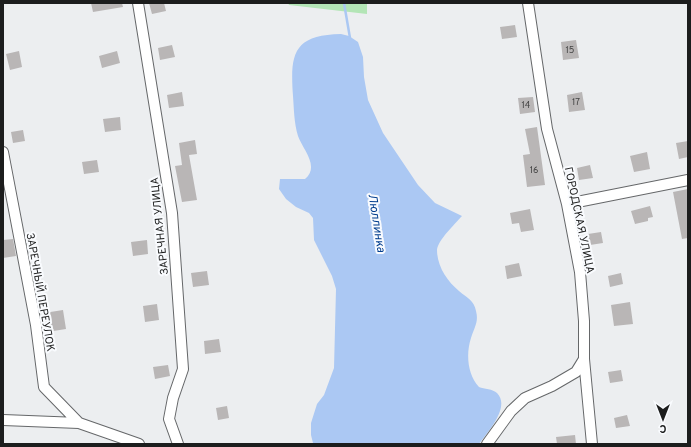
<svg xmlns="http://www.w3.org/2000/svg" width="691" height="447" font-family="Overpass,sans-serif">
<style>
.green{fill:#b3e5b6}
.water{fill:#abc8f3}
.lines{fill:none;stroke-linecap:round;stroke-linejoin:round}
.stream{stroke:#abc8f3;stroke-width:2.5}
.building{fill:#b9b6b6}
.minor-casing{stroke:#656769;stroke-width:12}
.minor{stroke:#fff;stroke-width:10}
.labels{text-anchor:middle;stroke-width:4;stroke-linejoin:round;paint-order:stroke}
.number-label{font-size:9px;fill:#434343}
.street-label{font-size:11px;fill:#1c1d1d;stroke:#f9fbfe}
.water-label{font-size:12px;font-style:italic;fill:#013d8d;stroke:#f9fbfe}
</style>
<rect width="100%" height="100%" fill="#eceef0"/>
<!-- green -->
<path class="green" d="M 288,3 L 367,3 L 367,14 L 289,5 Z"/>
<!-- water -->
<path class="water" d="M 341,34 L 349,36 L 358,42 L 363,57 L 364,77 L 368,100 L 383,133 L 418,185 L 435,203 L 462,216 C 455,224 438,240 437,250 C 437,266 447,281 459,291 C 467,298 474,300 476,311 C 479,322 474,328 471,338 C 466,353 467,374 479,387 C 484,389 493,389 497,393 C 511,407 487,433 479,444 L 313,443 L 311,435 L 311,423 L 317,404 L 324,395 L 334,368 L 336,289 L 332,276 L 314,240 L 313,218 L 309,213 L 296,207 L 286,199 L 279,189 L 280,179 L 305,179 C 320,166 303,150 298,136 C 294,123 294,109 293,96 C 290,54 293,35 341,34 Z"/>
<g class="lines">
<!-- stream -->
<path class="stream" d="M 344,3 L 350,38"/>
</g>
<!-- building -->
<path class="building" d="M 91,3 L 122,3 L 123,7 L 93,12 Z
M 149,3 L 164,3 L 166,11 L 152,14 Z
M 515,25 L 517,37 L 502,39 L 500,27 Z
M 576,40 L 579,58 L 563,60 L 561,42 Z
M 172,45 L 175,57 L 160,60 L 158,48 Z
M 19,51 L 22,67 L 10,70 L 6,54 Z
M 117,51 L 120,63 L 102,68 L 99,56 Z
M 182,92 L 184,106 L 169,108 L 167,95 Z
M 582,92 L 585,110 L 569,112 L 567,95 Z
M 533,97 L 535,112 L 520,114 L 518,98 Z
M 120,117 L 121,130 L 105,132 L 103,119 Z
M 537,127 L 545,185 L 527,187 L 523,155 L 530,154 L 525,129 Z
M 23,130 L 25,141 L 13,143 L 11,132 Z
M 195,140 L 197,154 L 189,155 L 197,200 L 182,202 L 175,166 L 182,165 L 179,143 Z
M 688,141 L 688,157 L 679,159 L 676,143 Z
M 647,152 L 650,169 L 634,172 L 630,156 Z
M 97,160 L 99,172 L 84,174 L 82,162 Z
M 590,165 L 593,178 L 579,180 L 577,168 Z
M 688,189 L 688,238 L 682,239 L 673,192 Z
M 650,206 L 653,217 L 648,218 L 648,221 L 635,224 L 631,211 Z
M 530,209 L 534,230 L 521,232 L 519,223 L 512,224 L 510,213 Z
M 601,232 L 603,243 L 590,245 L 588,234 Z
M 13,239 L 16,256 L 3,258 L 3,240 Z
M 147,240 L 148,254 L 133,256 L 131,242 Z
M 519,263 L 522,276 L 507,279 L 505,266 Z
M 207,271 L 209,285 L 193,287 L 191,273 Z
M 621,273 L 623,284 L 610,287 L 608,276 Z
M 630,302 L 633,324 L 614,326 L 611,305 Z
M 157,304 L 159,320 L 145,322 L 143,306 Z
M 63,310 L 66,329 L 47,332 L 44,313 Z
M 219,339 L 221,352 L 205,354 L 204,341 Z
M 168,365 L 170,376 L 155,379 L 153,367 Z
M 621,370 L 623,381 L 610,383 L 608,372 Z
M 227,406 L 229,418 L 218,420 L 216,408 Z
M 627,415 L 630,426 L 616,428 L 614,418 Z
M 575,435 L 576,444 L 557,444 L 556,437 Z"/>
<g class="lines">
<defs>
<path id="minor" d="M 138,3 L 172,213 L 183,369 L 173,398 L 169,419 L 178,444
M 528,3 L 547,129 L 567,204 L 580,272 L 584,321 L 584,359 L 592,444
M 3,152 L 36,325 L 44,387 L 79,423
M 567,204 L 688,180
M 3,420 L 79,423 L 139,444
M 487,444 L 511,411 L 525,398 L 552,386 L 576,372 L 584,359"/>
</defs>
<!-- minor casing -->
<use href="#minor" class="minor-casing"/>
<!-- minor -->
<use href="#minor" class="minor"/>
</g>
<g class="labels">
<!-- number labels -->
<g class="number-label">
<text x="570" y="53">15</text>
<text x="576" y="105">17</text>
<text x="526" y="108">14</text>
<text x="534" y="173">16</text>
</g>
<!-- street labels -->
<g class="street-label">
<text transform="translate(580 220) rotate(78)" y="4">ГОРОДСКАЯ УЛИЦА</text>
<text transform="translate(159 226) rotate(-96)" y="4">ЗАРЕЧНАЯ УЛИЦА</text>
<text transform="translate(41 292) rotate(80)" y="4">ЗАРЕЧНЫЙ ПЕРЕУЛОК</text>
</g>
<!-- water labels -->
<g class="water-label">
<text transform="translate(377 223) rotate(81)" y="4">Люллинка</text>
</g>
</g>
<!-- border -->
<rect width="691" height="447" fill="none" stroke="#1c1d1d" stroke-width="8"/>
<!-- north arrow -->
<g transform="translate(663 419) rotate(180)" stroke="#f9fbfe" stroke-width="3" paint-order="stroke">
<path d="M0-3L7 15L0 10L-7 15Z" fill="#1c1d1d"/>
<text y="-6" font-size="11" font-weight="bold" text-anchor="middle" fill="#1c1d1d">С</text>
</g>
</svg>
